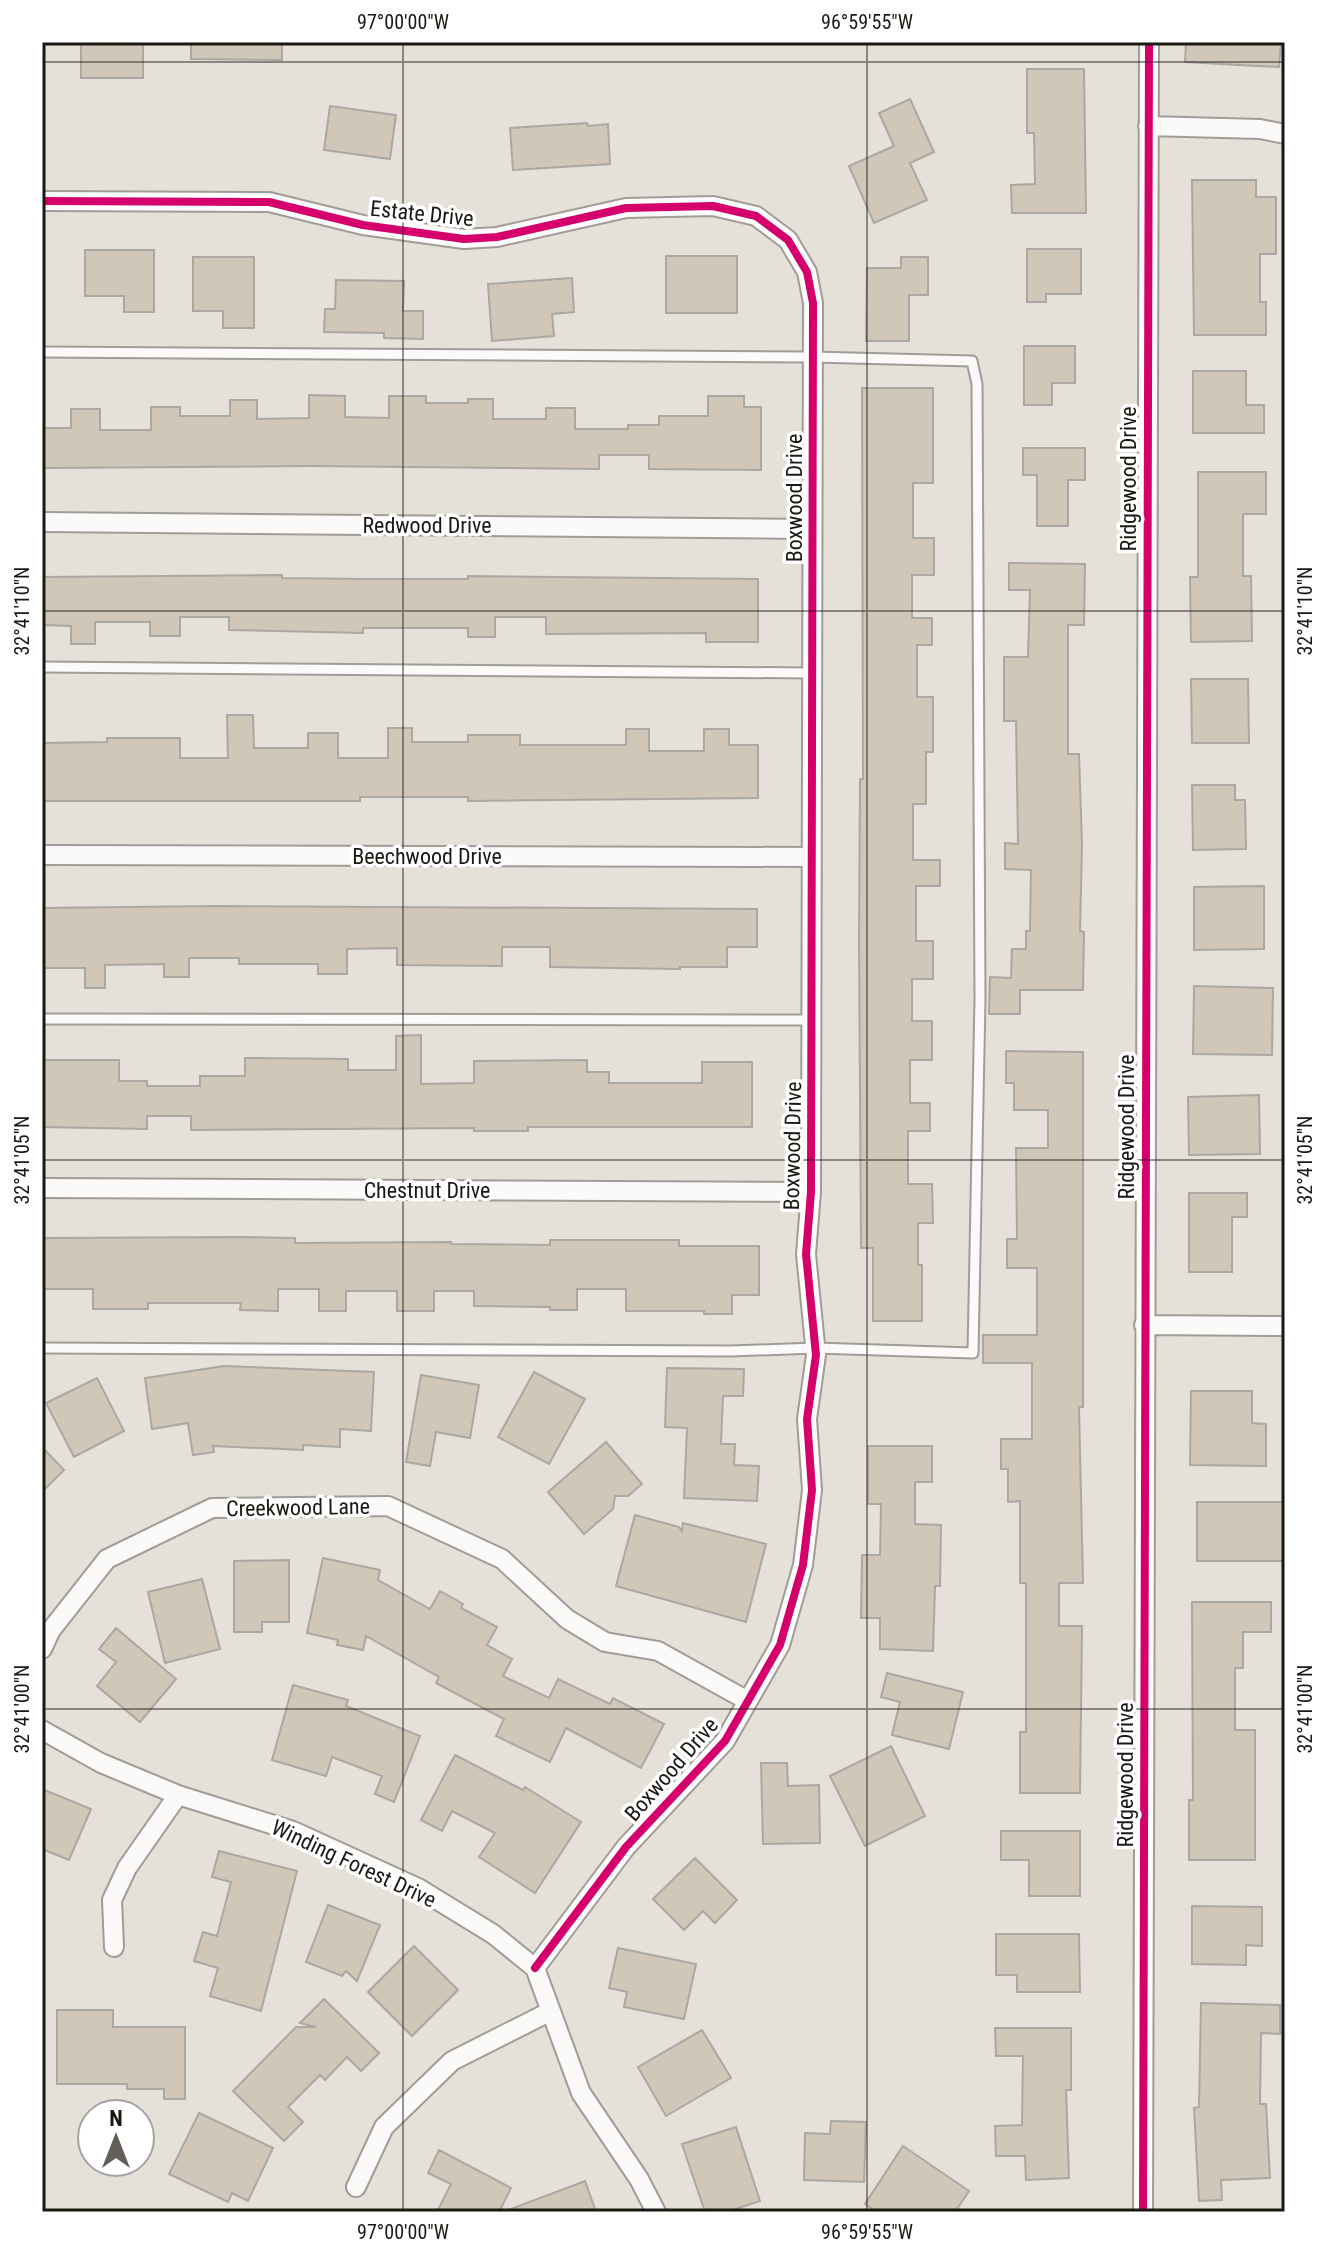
<svg xmlns="http://www.w3.org/2000/svg" width="1327" height="2254" font-family="'Roboto Condensed',sans-serif">
<style>
.building{fill:#d0c7b8;stroke:#aba7a2;stroke-width:2}
.lines{fill:none;stroke-linecap:round;stroke-linejoin:round}
.lane-casing{stroke:#a09c97;stroke-width:13}
.street-casing{stroke:#a09c97;stroke-width:22}
.lane{stroke:#fbfaf9;stroke-width:9}
.street{stroke:#fbfaf9;stroke-width:18}
.cycleway-casing{stroke:#fff;stroke-width:13}
.cycleway{stroke:#d6006c;stroke-width:8}
.ticks{fill:none;stroke:#1b1813;stroke-width:2;stroke-opacity:0.45}
.labels{text-anchor:middle;stroke-width:7;stroke-linejoin:round;paint-order:stroke}
.street-label{font-size:22px;fill:#1b1813;stroke:#fff}
.neatline{fill:none;stroke:#1b1813;stroke-width:3}
.ticks-label{font-size:20px;text-anchor:middle;fill:#1b1813}
</style>
<rect width="100%" height="100%" fill="#e5e0d8"/>
<!-- building -->
<path class="building" d="M 81,42 L 143,42 L 143,78 L 81,78 Z
M 191,42 L 282,42 L 282,60 L 191,59 Z
M 1186,42 L 1281,42 L 1279,67 L 1185,62 Z
M 1027,69 L 1084,69 L 1086,213 L 1012,213 L 1011,185 L 1035,184 L 1034,133 L 1027,133 Z
M 910,99 L 934,152 L 910,163 L 927,200 L 874,223 L 849,166 L 894,146 L 879,113 Z
M 330,106 L 396,115 L 390,159 L 324,150 Z
M 587,123 L 588,126 L 608,124 L 610,164 L 513,170 L 510,128 Z
M 1192,180 L 1256,180 L 1256,197 L 1276,197 L 1276,254 L 1260,254 L 1260,302 L 1266,302 L 1266,335 L 1194,335 Z
M 1027,249 L 1081,249 L 1081,294 L 1046,294 L 1046,302 L 1027,302 Z
M 85,250 L 154,250 L 154,312 L 124,312 L 124,296 L 85,296 Z
M 666,256 L 737,256 L 737,313 L 666,313 Z
M 193,257 L 254,257 L 254,328 L 223,328 L 223,311 L 193,311 Z
M 901,257 L 928,257 L 928,295 L 909,295 L 909,341 L 866,341 L 867,268 L 901,268 Z
M 572,278 L 574,312 L 552,314 L 554,336 L 492,341 L 488,284 Z
M 336,280 L 404,281 L 403,311 L 423,311 L 423,339 L 384,338 L 384,333 L 324,332 L 325,309 L 335,309 Z
M 1024,346 L 1075,346 L 1075,383 L 1052,383 L 1052,405 L 1024,405 Z
M 1193,371 L 1246,371 L 1246,405 L 1264,405 L 1264,433 L 1193,433 Z
M 862,388 L 933,388 L 933,483 L 913,483 L 913,538 L 934,538 L 934,575 L 912,575 L 912,618 L 932,618 L 932,645 L 917,645 L 917,697 L 933,697 L 933,752 L 926,752 L 926,804 L 913,804 L 913,860 L 940,860 L 940,886 L 916,886 L 916,941 L 933,941 L 933,979 L 912,979 L 912,1021 L 932,1021 L 932,1060 L 910,1060 L 910,1103 L 930,1103 L 930,1131 L 908,1131 L 908,1184 L 932,1184 L 933,1223 L 918,1223 L 918,1265 L 922,1265 L 922,1321 L 873,1321 L 873,1248 L 861,1248 L 859,941 L 860,779 L 863,779 Z
M 309,395 L 345,396 L 345,417 L 389,418 L 389,396 L 426,396 L 426,403 L 468,403 L 468,399 L 493,399 L 493,419 L 546,419 L 546,408 L 575,408 L 575,429 L 628,429 L 628,425 L 659,425 L 659,416 L 708,416 L 708,396 L 744,396 L 744,407 L 761,407 L 761,470 L 649,469 L 649,455 L 599,455 L 599,469 L 309,466 L 42,468 L 42,428 L 71,428 L 71,409 L 100,409 L 100,430 L 151,430 L 151,407 L 180,407 L 180,416 L 230,416 L 230,400 L 257,400 L 257,419 L 309,418 Z
M 1023,448 L 1085,448 L 1085,480 L 1068,480 L 1068,526 L 1037,526 L 1037,475 L 1023,475 Z
M 1198,472 L 1266,472 L 1266,514 L 1243,514 L 1243,576 L 1251,576 L 1252,641 L 1191,642 L 1190,577 L 1198,577 Z
M 1009,563 L 1085,564 L 1084,625 L 1068,625 L 1068,754 L 1079,754 L 1082,845 L 1080,931 L 1084,932 L 1083,990 L 1020,990 L 1020,1014 L 989,1014 L 990,977 L 1011,978 L 1012,949 L 1026,949 L 1026,931 L 1030,931 L 1031,870 L 1005,869 L 1005,843 L 1018,844 L 1016,721 L 1004,721 L 1004,657 L 1028,657 L 1030,590 L 1009,590 Z
M 282,575 L 282,578 L 363,579 L 468,579 L 468,576 L 758,579 L 758,642 L 706,642 L 706,633 L 546,634 L 546,617 L 495,617 L 495,637 L 468,637 L 468,628 L 363,628 L 363,633 L 229,630 L 229,617 L 180,617 L 180,636 L 150,636 L 150,622 L 95,622 L 95,644 L 71,644 L 71,626 L 42,625 L 42,577 Z
M 1191,679 L 1248,679 L 1249,743 L 1192,743 Z
M 227,715 L 253,715 L 254,748 L 308,748 L 308,733 L 338,733 L 338,758 L 388,758 L 388,728 L 412,728 L 412,742 L 468,742 L 468,735 L 520,735 L 520,745 L 626,745 L 626,729 L 649,729 L 649,751 L 704,751 L 704,729 L 729,729 L 729,745 L 758,745 L 758,798 L 468,801 L 468,797 L 360,797 L 360,801 L 42,801 L 42,743 L 107,742 L 107,738 L 180,738 L 180,758 L 228,758 Z
M 1192,785 L 1235,785 L 1235,800 L 1245,800 L 1246,849 L 1193,850 Z
M 1264,886 L 1264,949 L 1194,950 L 1194,887 Z
M 216,906 L 757,909 L 757,947 L 727,947 L 727,967 L 680,967 L 680,969 L 550,967 L 550,947 L 502,947 L 502,966 L 397,965 L 397,948 L 347,949 L 347,974 L 318,974 L 318,964 L 239,964 L 239,958 L 189,958 L 189,977 L 164,977 L 164,964 L 105,965 L 105,988 L 85,988 L 85,968 L 42,968 L 42,908 Z
M 1194,986 L 1273,988 L 1272,1055 L 1193,1054 Z
M 421,1035 L 421,1084 L 474,1083 L 474,1061 L 587,1060 L 587,1072 L 609,1072 L 609,1083 L 702,1083 L 702,1062 L 752,1062 L 752,1127 L 528,1127 L 528,1131 L 474,1131 L 474,1128 L 191,1130 L 191,1116 L 147,1116 L 147,1129 L 42,1127 L 42,1060 L 119,1060 L 119,1081 L 147,1081 L 147,1086 L 200,1086 L 200,1076 L 245,1076 L 245,1058 L 348,1059 L 348,1070 L 396,1070 L 396,1036 Z
M 1006,1051 L 1083,1052 L 1083,1407 L 1079,1407 L 1083,1583 L 1059,1583 L 1059,1626 L 1082,1626 L 1080,1793 L 1020,1793 L 1020,1732 L 1026,1732 L 1026,1583 L 1020,1583 L 1020,1501 L 1008,1502 L 1008,1469 L 1001,1469 L 1001,1439 L 1032,1439 L 1032,1363 L 983,1363 L 983,1335 L 1037,1335 L 1037,1268 L 1007,1268 L 1007,1239 L 1017,1239 L 1016,1148 L 1048,1148 L 1048,1110 L 1014,1110 L 1014,1083 L 1006,1083 Z
M 1259,1095 L 1260,1154 L 1189,1155 L 1188,1097 Z
M 1189,1193 L 1247,1193 L 1247,1217 L 1232,1217 L 1232,1272 L 1189,1272 Z
M 241,1237 L 295,1238 L 295,1243 L 451,1242 L 451,1244 L 550,1245 L 550,1240 L 679,1240 L 679,1246 L 759,1246 L 759,1295 L 732,1295 L 732,1314 L 704,1314 L 704,1311 L 626,1311 L 626,1289 L 577,1289 L 577,1310 L 550,1310 L 550,1307 L 474,1306 L 474,1291 L 434,1291 L 434,1311 L 397,1311 L 397,1291 L 346,1291 L 346,1311 L 319,1311 L 319,1289 L 278,1289 L 278,1311 L 240,1310 L 241,1303 L 148,1303 L 148,1309 L 93,1309 L 93,1289 L 42,1289 L 42,1238 Z
M 224,1366 L 374,1372 L 371,1431 L 340,1429 L 340,1447 L 303,1445 L 303,1450 L 213,1446 L 214,1452 L 193,1455 L 188,1423 L 152,1429 L 145,1378 Z
M 667,1368 L 744,1369 L 743,1396 L 723,1396 L 721,1444 L 735,1444 L 734,1465 L 759,1466 L 757,1501 L 684,1498 L 687,1428 L 665,1427 Z
M 534,1372 L 585,1399 L 549,1464 L 498,1437 Z
M 421,1375 L 479,1385 L 470,1438 L 436,1432 L 430,1466 L 406,1462 Z
M 97,1378 L 124,1431 L 74,1457 L 46,1403 Z
M 1191,1391 L 1252,1391 L 1252,1423 L 1266,1424 L 1266,1466 L 1190,1465 Z
M 606,1442 L 642,1484 L 628,1496 L 615,1496 L 613,1509 L 584,1534 L 548,1492 Z
M 868,1446 L 932,1446 L 932,1482 L 915,1482 L 915,1524 L 941,1525 L 940,1586 L 935,1586 L 933,1651 L 880,1649 L 880,1618 L 861,1618 L 862,1555 L 880,1555 L 881,1504 L 868,1504 Z
M 42,1447 L 64,1470 L 42,1492 Z
M 1197,1502 L 1285,1502 L 1285,1561 L 1197,1561 Z
M 635,1515 L 679,1527 L 682,1531 L 683,1523 L 766,1544 L 746,1622 L 616,1586 Z
M 323,1558 L 380,1570 L 378,1580 L 430,1609 L 440,1591 L 463,1604 L 461,1608 L 497,1627 L 487,1645 L 512,1659 L 503,1676 L 549,1698 L 558,1679 L 610,1704 L 613,1698 L 664,1724 L 641,1768 L 566,1728 L 550,1762 L 496,1736 L 504,1719 L 436,1683 L 439,1677 L 366,1636 L 363,1650 L 337,1645 L 338,1640 L 307,1633 Z
M 289,1560 L 289,1622 L 262,1622 L 262,1632 L 234,1632 L 234,1561 Z
M 202,1579 L 220,1649 L 165,1663 L 148,1592 Z
M 1192,1602 L 1271,1602 L 1271,1632 L 1243,1632 L 1243,1668 L 1235,1668 L 1235,1730 L 1255,1730 L 1255,1860 L 1189,1860 L 1189,1800 L 1193,1800 Z
M 116,1628 L 176,1679 L 140,1722 L 97,1686 L 116,1662 L 99,1649 Z
M 887,1673 L 963,1692 L 949,1749 L 892,1735 L 900,1702 L 881,1697 Z
M 293,1685 L 348,1700 L 346,1706 L 420,1736 L 394,1802 L 375,1794 L 382,1776 L 332,1757 L 326,1776 L 272,1760 Z
M 891,1746 L 925,1816 L 865,1846 L 830,1776 Z
M 455,1755 L 523,1790 L 525,1787 L 581,1822 L 535,1893 L 479,1857 L 495,1833 L 452,1811 L 442,1831 L 421,1820 Z
M 761,1763 L 787,1763 L 788,1786 L 819,1785 L 820,1843 L 763,1844 Z
M 42,1789 L 91,1809 L 69,1860 L 42,1849 Z
M 1001,1831 L 1080,1831 L 1080,1896 L 1029,1896 L 1029,1860 L 1001,1860 Z
M 219,1851 L 297,1871 L 261,2011 L 210,1996 L 218,1968 L 194,1961 L 203,1932 L 217,1936 L 231,1882 L 212,1877 Z
M 695,1858 L 737,1900 L 715,1923 L 703,1911 L 684,1930 L 653,1899 Z
M 328,1905 L 380,1925 L 357,1981 L 346,1971 L 342,1976 L 306,1962 Z
M 1192,1906 L 1262,1907 L 1262,1946 L 1246,1945 L 1246,1965 L 1192,1964 Z
M 996,1934 L 1079,1934 L 1080,1992 L 1017,1992 L 1017,1975 L 996,1975 Z
M 414,1946 L 458,1990 L 412,2036 L 368,1992 Z
M 618,1948 L 696,1964 L 684,2019 L 624,2007 L 627,1992 L 609,1988 Z
M 324,1999 L 379,2053 L 361,2071 L 347,2057 L 325,2080 L 320,2075 L 288,2107 L 303,2122 L 284,2141 L 233,2091 L 296,2027 L 316,2027 L 300,2023 Z
M 1201,2003 L 1280,2005 L 1280,2034 L 1261,2033 L 1260,2104 L 1266,2104 L 1270,2178 L 1221,2180 L 1222,2200 L 1199,2201 L 1194,2108 L 1199,2107 Z
M 57,2010 L 113,2010 L 113,2027 L 185,2027 L 185,2099 L 164,2099 L 164,2089 L 127,2089 L 127,2084 L 57,2084 Z
M 995,2028 L 1071,2028 L 1071,2090 L 1066,2090 L 1069,2178 L 1026,2180 L 1025,2156 L 996,2156 L 995,2126 L 1022,2125 L 1023,2056 L 996,2056 Z
M 702,2030 L 731,2078 L 666,2116 L 638,2067 Z
M 199,2113 L 273,2148 L 248,2201 L 232,2193 L 228,2202 L 169,2174 Z
M 831,2121 L 866,2122 L 864,2182 L 804,2180 L 805,2133 L 830,2134 Z
M 736,2127 L 760,2201 L 726,2212 L 705,2212 L 682,2144 Z
M 903,2146 L 969,2191 L 955,2212 L 877,2212 L 865,2204 Z
M 439,2150 L 511,2188 L 499,2212 L 437,2212 L 451,2184 L 428,2173 Z
M 585,2181 L 596,2212 L 508,2212 L 508,2210 Z"/>
<g class="lines">
<defs>
<path id="lane" d="M 42,352 L 812,357 L 972,361 L 977,384 L 980,999 L 973,1353 L 815,1348 L 731,1351 L 42,1348
M 42,667 L 811,673
M 42,1019 L 811,1020"/>
<path id="street" d="M 1148,126 L 1260,129 L 1285,134
M 42,201 L 269,202 L 363,225 L 464,239 L 497,237 L 626,208 L 713,206 L 756,216 L 788,240 L 807,272 L 813,303 L 811,1192 L 806,1254 L 816,1355 L 807,1419 L 812,1490 L 803,1565 L 780,1645 L 725,1741 L 626,1847 L 535,1968
M 42,522 L 811,529
M 42,855 L 811,857
M 42,1188 L 811,1192
M 1144,1325 L 1285,1326
M 42,1649 L 51,1630 L 107,1559 L 212,1508 L 388,1506 L 502,1559 L 567,1619 L 605,1642 L 658,1651 L 748,1701
M 42,1730 L 101,1763 L 178,1795 L 293,1831 L 418,1888 L 493,1934 L 535,1968 L 581,2093 L 639,2179 L 656,2212
M 114,1947 L 112,1900 L 127,1868 L 178,1795
M 356,2187 L 384,2127 L 452,2061 L 551,2011
M 1143,2212 L 1149,42"/>
</defs>
<!-- lane casing -->
<use href="#lane" class="lane-casing"/>
<!-- street casing -->
<use href="#street" class="street-casing"/>
<!-- lane -->
<use href="#lane" class="lane"/>
<!-- street -->
<use href="#street" class="street"/>
<defs>
<path id="cycleway" d="M 42,201 L 269,202 L 363,225 L 464,239 L 497,237 L 626,208 L 713,206 L 756,216 L 788,240 L 807,272 L 813,303 L 811,1192 L 806,1254 L 816,1355 L 807,1419 L 812,1490 L 803,1565 L 780,1645 L 725,1741 L 626,1847 L 535,1968
M 1143,2212 L 1149,42"/>
</defs>
<!-- cycleway casing -->
<use href="#cycleway" class="cycleway-casing"/>
<!-- cycleway -->
<use href="#cycleway" class="cycleway"/>
</g>
<!-- ticks -->
<path class="ticks" d="M 403,42 L 403,2212M 867,42 L 867,2212M 42,62 L 1285,62M 42,611 L 1285,611M 42,1160 L 1285,1160M 42,1709 L 1285,1709"/>
<g class="labels">
<!-- street labels -->
<g class="street-label">
<text transform="translate(422 213) rotate(6)" y="8">Estate Drive</text>
<text transform="translate(1128 479) rotate(-90)" y="8">Ridgewood Drive</text>
<text transform="translate(794 498) rotate(-90)" y="8">Boxwood Drive</text>
<text x="427" y="533">Redwood Drive</text>
<text x="427" y="864">Beechwood Drive</text>
<text transform="translate(1126 1127) rotate(-90)" y="8">Ridgewood Drive</text>
<text transform="translate(792 1146) rotate(-89)" y="8">Boxwood Drive</text>
<text x="427" y="1198">Chestnut Drive</text>
<text transform="translate(298 1507) rotate(-1)" y="8">Creekwood Lane</text>
<text transform="translate(671 1769) rotate(-49)" y="8">Boxwood Drive</text>
<text transform="translate(1125 1775) rotate(-90)" y="8">Ridgewood Drive</text>
<text transform="translate(354 1863) rotate(25)" y="8">Winding Forest Drive</text>
</g>
</g>
<!-- border -->
<rect width="1327" height="2254" fill="none" stroke="#ffffff" stroke-width="88"/>
<!-- north arrow -->
<g transform="translate(116 2138)"><circle r="38" fill="#ffffff" stroke="#a4a3a1" stroke-width="2"/>
<path d="M0-6L14 30L0 20L-14 30Z" fill="#625e58"/>
<text y="-12" font-size="22" font-weight="bold" text-anchor="middle" fill="#1b1813">N</text>
</g>
<rect x="44" y="44" width="1239" height="2166" class="neatline"/>
<g class="ticks-label">
<text x="403" y="29">97°00'00"W</text>
<text x="867" y="29">96°59'55"W</text>
<text transform="translate(22 611) rotate(-90)" y="7">32°41'10"N</text>
<text transform="translate(1305 611) rotate(-90)" y="7">32°41'10"N</text>
<text transform="translate(22 1160) rotate(-90)" y="7">32°41'05"N</text>
<text transform="translate(1305 1160) rotate(-90)" y="7">32°41'05"N</text>
<text transform="translate(22 1709) rotate(-90)" y="7">32°41'00"N</text>
<text transform="translate(1305 1709) rotate(-90)" y="7">32°41'00"N</text>
<text x="403" y="2239">97°00'00"W</text>
<text x="867" y="2239">96°59'55"W</text>
</g>
</svg>
